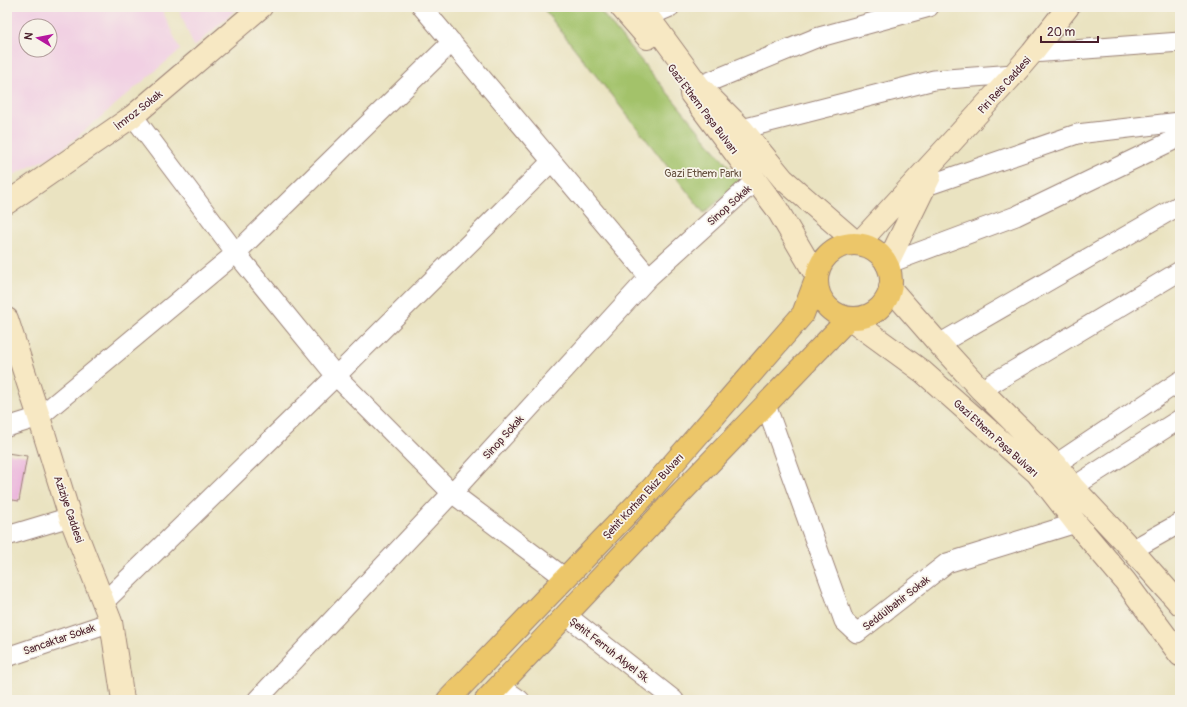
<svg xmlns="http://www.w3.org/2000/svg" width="1187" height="707" font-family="Pangolin,sans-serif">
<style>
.built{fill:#f1d0e3;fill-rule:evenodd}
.green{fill:#a3c26a;stroke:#76704a}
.building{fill:#e8a6d9}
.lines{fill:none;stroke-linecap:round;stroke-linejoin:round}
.street-casing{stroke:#9a8176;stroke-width:21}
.secondary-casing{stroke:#9a8176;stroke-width:24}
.primary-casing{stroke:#9a8176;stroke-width:24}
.street{stroke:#fff;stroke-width:19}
.secondary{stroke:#f7e8c3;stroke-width:22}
.primary{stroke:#ecc669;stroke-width:22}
.labels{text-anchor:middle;stroke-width:3.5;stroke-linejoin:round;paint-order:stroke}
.street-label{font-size:11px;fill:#4a1f2b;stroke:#f7f3e8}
.park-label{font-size:11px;fill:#65503e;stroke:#f7f3e8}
</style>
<rect width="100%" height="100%" fill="#f7f3e8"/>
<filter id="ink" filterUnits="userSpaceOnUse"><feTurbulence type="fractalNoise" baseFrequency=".025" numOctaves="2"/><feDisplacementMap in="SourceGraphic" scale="8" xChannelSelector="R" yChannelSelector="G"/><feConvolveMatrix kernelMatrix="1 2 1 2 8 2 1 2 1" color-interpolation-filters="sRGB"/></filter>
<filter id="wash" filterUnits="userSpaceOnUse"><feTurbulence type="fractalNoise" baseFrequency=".012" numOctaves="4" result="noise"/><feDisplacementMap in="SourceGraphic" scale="16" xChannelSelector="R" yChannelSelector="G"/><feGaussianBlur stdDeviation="0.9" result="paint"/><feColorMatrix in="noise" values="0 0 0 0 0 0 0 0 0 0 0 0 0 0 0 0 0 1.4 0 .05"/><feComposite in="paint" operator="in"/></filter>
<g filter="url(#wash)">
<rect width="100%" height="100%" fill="#eae3c1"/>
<!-- built -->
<path class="built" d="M 7,7 L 161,7 L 180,50 L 58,153 L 7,178 ZM 26,26 L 50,26 L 50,50 L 26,50 Z
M 178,7 L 239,7 L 194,47 Z"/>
<!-- green -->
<path class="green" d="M 542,7 L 597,7 L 741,182 L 704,213 Z"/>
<g id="blocks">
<!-- building -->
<path class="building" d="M 7,453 L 27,456 L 19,501 L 7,499 Z"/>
</g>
</g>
<g filter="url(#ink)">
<use href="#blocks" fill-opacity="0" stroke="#9a8176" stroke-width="1"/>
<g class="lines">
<defs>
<path id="street" d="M 422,7 L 649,277
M 649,16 L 670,7
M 1032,53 L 1180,42
M 699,86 L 816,38 L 929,7
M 133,116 L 236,253 L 336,376 L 452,493 L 565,578
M 742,129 L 934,80 L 1014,74
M 926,186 L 1077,134 L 1180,122
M 887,264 L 1016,216 L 1180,137
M 939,344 L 1180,205
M 981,390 L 1180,271
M 766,405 L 844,621 L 857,633 L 947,563 L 1076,523
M 7,427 L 39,417 L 236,253 L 452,42
M 1056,464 L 1180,381
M 1073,487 L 1180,419
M 7,536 L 70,517
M 1132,550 L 1180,523
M 104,602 L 336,376 L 551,162
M 566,615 L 674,700
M 7,657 L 111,622
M 500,686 L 520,700
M 257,700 L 452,493 L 649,277 L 756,180"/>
<path id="secondary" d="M 621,7 L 648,38
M 641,7 L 699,86 L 742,129 L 783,179 L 858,244 L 1014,74 L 1032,53 L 1068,7
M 691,94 L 777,209 L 817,277
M 7,203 L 133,116 L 261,7
M 887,264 L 930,176
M 890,288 L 939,344 L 981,390 L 1056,464 L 1073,487 L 1132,550 L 1180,604
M 849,318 L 923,372 L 1037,473 L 1076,523 L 1125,581 L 1180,655
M 7,319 L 39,417 L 70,517 L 111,622 L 123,700"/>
<path id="primary" d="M817 281a37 37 0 1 1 74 0a37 37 0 1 1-74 0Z
M 448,700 L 652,488 L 803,314 L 817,277
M 486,700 L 674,500 L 849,318"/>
</defs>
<!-- street casing -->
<use href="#street" class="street-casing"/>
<!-- secondary casing -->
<use href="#secondary" class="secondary-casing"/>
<!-- primary casing -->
<use href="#primary" class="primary-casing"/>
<!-- street -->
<use href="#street" class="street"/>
<!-- secondary -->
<use href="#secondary" class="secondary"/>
<!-- primary -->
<use href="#primary" class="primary"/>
</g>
</g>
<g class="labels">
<!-- street labels -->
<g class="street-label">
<text transform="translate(1004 85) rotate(-48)" y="4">Piri Reis Caddesi</text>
<text transform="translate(703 109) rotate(53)" y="4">Gazi Ethem Paşa Bulvarı</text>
<text transform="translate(138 110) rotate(-38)" y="4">İmroz Sokak</text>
<text transform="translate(729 205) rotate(-42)" y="4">Sinop Sokak</text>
<text transform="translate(503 437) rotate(-48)" y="4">Sinop Sokak</text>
<text transform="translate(996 438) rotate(42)" y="4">Gazi Ethem Paşa Bulvarı</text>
<text transform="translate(643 496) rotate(-47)" y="4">Şehit Korhan Ekiz Bulvarı</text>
<text transform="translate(69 509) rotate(71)" y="4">Aziziye Caddesi</text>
<text transform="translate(896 603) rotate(-38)" y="4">Seddülbahir Sokak</text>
<text transform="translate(59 639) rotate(-19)" y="4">Sancaktar Sokak</text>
<text transform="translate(610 650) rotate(38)" y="4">Şehit Ferruh Akyel Sk.</text>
</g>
<!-- park labels -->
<g class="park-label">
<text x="703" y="177">Gazi Ethem Parkı</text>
</g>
</g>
<!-- margin -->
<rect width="1187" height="707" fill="none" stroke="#f7f3e8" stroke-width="24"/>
<!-- north arrow -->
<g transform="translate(38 38) rotate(280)"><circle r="19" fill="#f7f3e8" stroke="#b29e9c"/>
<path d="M0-3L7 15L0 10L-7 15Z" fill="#b5179e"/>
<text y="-6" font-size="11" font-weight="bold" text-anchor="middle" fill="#4a1f2b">N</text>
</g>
<!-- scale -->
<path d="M1041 36v6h57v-6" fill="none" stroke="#4a1f2b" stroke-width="2"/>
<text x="1047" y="36" font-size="12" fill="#4a1f2b" stroke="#f7f3e8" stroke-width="3" paint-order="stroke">20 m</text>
</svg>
